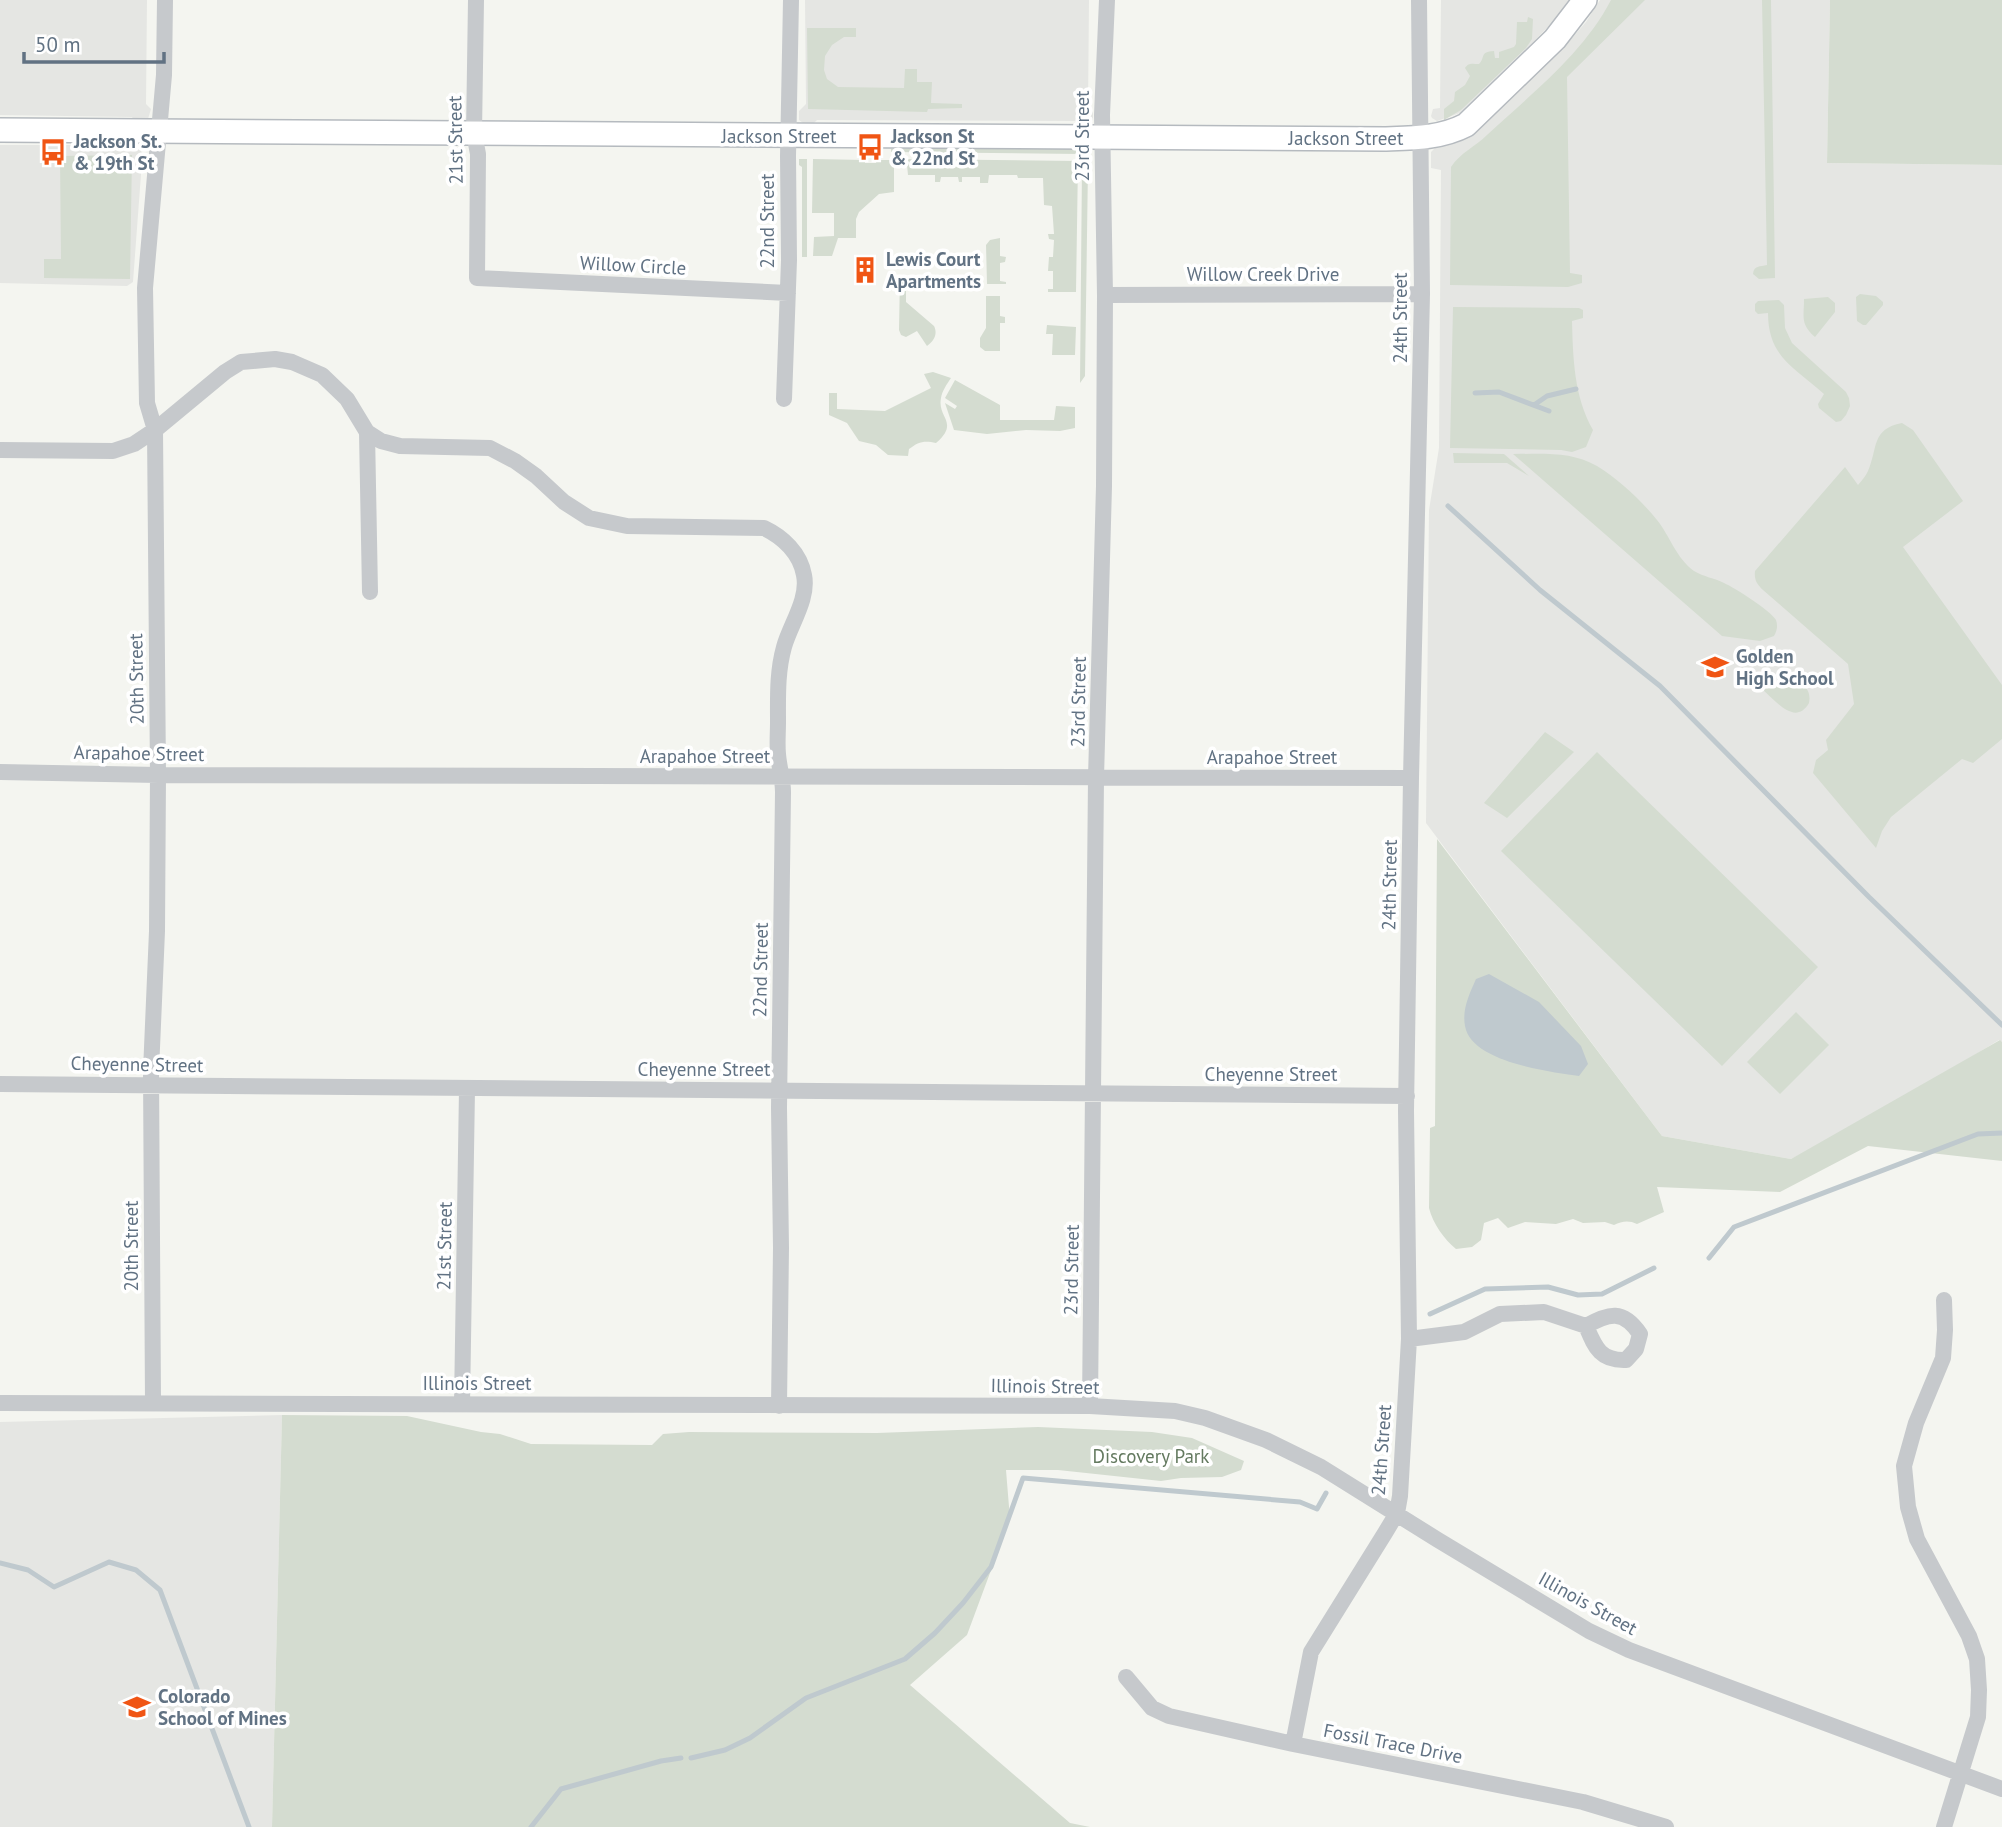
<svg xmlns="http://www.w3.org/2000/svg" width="2002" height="1827" font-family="'PT Sans',sans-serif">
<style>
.built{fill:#e5e6e3}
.green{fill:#d4dcd0}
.water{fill:#bfc9ce}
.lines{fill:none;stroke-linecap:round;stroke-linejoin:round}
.stream{stroke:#bfc9ce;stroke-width:5}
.secondary-casing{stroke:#b5babf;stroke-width:26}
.minor{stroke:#c6c9cc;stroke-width:16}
.secondary{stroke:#fff;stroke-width:23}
.labels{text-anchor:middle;stroke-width:7;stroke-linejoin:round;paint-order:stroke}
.street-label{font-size:19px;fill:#617283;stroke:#fff}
.poi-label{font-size:19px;font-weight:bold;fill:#617283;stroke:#fff;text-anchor:start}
.park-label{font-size:19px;fill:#647a60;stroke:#fff}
</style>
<rect width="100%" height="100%" fill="#f4f5f0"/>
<!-- built -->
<path class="built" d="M 0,0 L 147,0 L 146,104 L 151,109 L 148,119 L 144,122 L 135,121 L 132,117 L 0,115 Z
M 805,0 L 1089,0 L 1088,108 L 1093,112 L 1093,120 L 1088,125 L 1081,126 L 1075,121 L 817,120 L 813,124 L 803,123 L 799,120 L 799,111 L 806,104 Z
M 1441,0 L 1571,0 L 1563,11 L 1519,57 L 1460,113 L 1437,121 L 1432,118 L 1431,116 L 1433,109 L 1440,108 Z
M 1600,0 L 1830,0 L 1827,163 L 2002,165 L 2002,1042 L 1999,1040 L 1858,1126 L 1791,1159 L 1662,1136 L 1426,823 L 1429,510 L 1439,448 L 1441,170 L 1431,168 L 1431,152 L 1436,147 L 1459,142 L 1469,135 L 1572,38 L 1586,22 Z
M 0,145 L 134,145 L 139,147 L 142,153 L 142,161 L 133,282 L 127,286 L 0,283 Z
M 282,1415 L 272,1827 L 0,1827 L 0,1422 Z"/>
<!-- green -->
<path class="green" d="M 1611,0 L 1645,0 L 1567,77 L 1570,273 L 1582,275 L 1582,283 L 1568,287 L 1450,285 L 1451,167 C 1460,153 1476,146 1487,135 C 1531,94 1583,54 1611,0 Z
M 1762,0 L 1771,0 L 1775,278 L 1759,279 L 1753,274 C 1754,265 1760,267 1767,265 Z
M 1830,0 L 2002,0 L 2002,165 L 1827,163 Z
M 1528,17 L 1533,19 L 1532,39 L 1526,48 L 1461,110 L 1444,120 L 1444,109 L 1454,101 L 1455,92 L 1465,85 L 1470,76 L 1465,68 C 1469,62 1472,64 1479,64 C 1486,57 1479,52 1494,51 L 1495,58 L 1499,58 L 1499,52 L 1514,47 L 1516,44 L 1517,22 L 1527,22 Z
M 807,28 L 856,28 L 856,37 L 844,37 L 832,45 L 825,56 L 824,70 L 827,79 L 838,87 L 904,88 L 905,69 L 917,69 L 917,82 L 932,82 L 931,103 L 962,104 L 962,108 L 928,109 L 927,112 L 808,109 Z
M 891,149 L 1080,149 L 1080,154 L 891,152 Z
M 132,155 L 130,279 L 44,278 L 44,259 L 61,259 L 60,156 Z
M 799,159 L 807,159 L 807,257 L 802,257 L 802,167 L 799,165 Z
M 813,159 L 865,160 L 865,163 L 876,163 L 877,160 L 894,160 L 894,192 L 879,194 L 859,212 L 856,219 L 856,238 L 838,238 L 832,256 L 813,256 L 814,237 L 834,236 L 834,213 L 812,213 Z
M 903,159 L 1078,161 L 1076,292 L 1048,292 L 1048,289 L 1053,289 L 1053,271 L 1048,271 L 1049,257 L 1053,257 L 1054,240 L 1049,239 L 1048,234 L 1054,234 L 1052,206 L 1044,205 L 1043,178 L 1018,178 L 1017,175 L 989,175 L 988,183 L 980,183 L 980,177 L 962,177 L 962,182 L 959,182 L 958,177 L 941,177 L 940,182 L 935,182 L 935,175 L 908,175 L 907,165 L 902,165 Z
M 1082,166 L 1088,166 L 1085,376 L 1080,383 Z
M 1000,238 L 1000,256 L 1006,257 L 1005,262 L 1000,263 L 1000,281 L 1006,282 L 1006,284 L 987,284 L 986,245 L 990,240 Z
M 900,276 L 906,276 L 906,302 L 934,326 C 938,334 934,341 927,346 L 917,331 L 906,337 L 901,335 L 899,330 Z
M 1860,294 L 1876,296 L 1883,302 L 1883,305 L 1866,325 L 1863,325 L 1857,321 L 1856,297 Z
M 986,296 L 1000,296 L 1000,316 L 1005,317 L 1005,323 L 1000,323 L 1000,351 L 985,351 L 980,347 L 980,338 L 986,328 Z
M 1828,297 L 1835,303 L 1835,312 L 1815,337 C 1800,324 1804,317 1804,299 Z
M 1779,300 L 1784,305 L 1785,328 L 1792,343 L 1846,392 L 1849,398 L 1850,406 L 1846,415 L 1841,421 L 1836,422 L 1819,408 L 1818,404 L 1824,394 C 1794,367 1768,357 1768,313 L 1758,314 L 1755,311 L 1755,304 L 1758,301 Z
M 1453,307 L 1579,308 L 1583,310 L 1583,318 L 1572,321 C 1573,358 1574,397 1593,430 L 1586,447 L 1572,452 L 1561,450 L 1450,448 Z
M 1047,325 L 1076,327 L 1075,355 L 1052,355 L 1053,334 L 1046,334 Z
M 933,372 L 951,378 C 947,384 942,391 941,398 C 937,418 960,422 936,443 C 924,440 918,442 909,449 L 908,456 L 888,455 L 876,445 L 859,441 L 847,423 L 829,415 L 829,393 L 837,393 L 837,409 L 885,411 L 931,388 L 924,374 Z
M 955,380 L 1000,405 L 1000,420 L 1054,420 L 1056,406 L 1075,407 L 1075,428 L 1060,431 L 1026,430 L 987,434 L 954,430 L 945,403 L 955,409 L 957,406 L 945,398 Z
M 1902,423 L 1913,430 L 1963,501 L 1903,547 L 2002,685 L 2002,739 L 1973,763 L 1962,759 L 1891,817 L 1882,831 L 1876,848 L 1813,773 L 1816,760 L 1828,750 L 1826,740 L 1854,704 L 1848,664 L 1763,590 C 1757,584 1754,580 1755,571 L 1845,467 L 1858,485 C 1862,480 1866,476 1868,471 C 1878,448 1871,429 1902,423 Z
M 1453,453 L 1504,454 L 1529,476 L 1507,463 L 1454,463 Z
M 1513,454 C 1542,454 1571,451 1597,466 C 1618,479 1641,500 1657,520 C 1670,536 1676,558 1694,571 C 1704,577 1714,578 1724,583 C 1735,588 1770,610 1776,620 C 1778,626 1777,631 1774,636 L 1760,641 L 1722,636 Z
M 1763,683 L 1798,683 C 1807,686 1811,693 1809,703 C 1795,727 1775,700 1762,689 L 1761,685 Z
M 1545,732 L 1574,752 L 1507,818 L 1484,803 Z
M 1597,752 L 1818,967 L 1722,1066 L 1501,851 Z
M 1437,839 L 1662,1136 L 1791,1159 L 2000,1040 L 2002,1042 L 2002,1161 L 1868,1146 L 1780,1192 L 1657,1187 L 1664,1212 L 1637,1224 C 1629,1220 1622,1221 1614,1225 L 1605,1222 L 1583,1223 L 1573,1219 L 1556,1224 L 1525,1222 L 1508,1228 L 1498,1218 L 1484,1223 L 1481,1240 L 1472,1247 L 1456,1249 C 1444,1239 1433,1224 1429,1208 L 1430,1128 L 1435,1126 Z
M 1796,1012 L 1829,1045 L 1780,1094 L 1747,1062 Z
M 282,1415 L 407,1416 L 481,1432 L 500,1434 L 531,1444 L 652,1445 L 663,1434 L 689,1432 L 877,1433 L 1038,1427 L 1152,1432 L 1192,1438 L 1244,1461 L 1241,1470 L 1222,1477 L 1181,1478 L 1161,1481 L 1058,1470 L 1006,1470 L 1010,1519 L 967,1635 L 910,1685 L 1070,1823 L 1090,1827 L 272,1827 Z"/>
<!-- water -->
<path class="water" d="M 1489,974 L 1539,1002 L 1581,1046 L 1588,1064 L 1579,1076 C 1550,1072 1471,1062 1465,1026 C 1462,1009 1469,995 1476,979 Z"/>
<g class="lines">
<!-- stream -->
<path class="stream" d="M 1475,393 L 1499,392 L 1549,411
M 1534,405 L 1547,396 L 1576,389
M 1448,506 L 1540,590 L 1660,686 L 1869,897 L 2002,1025
M 1709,1258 L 1734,1227 L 1978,1134 L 2002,1133
M 1430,1314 L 1485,1289 L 1548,1287 L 1578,1295 L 1602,1294 L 1654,1268
M 0,1563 L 28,1570 L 54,1587 L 109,1562 L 136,1570 L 160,1590 L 249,1827
M 691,1758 L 725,1750 L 750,1738 L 806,1698 L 905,1659 L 935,1633 L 963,1603 L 991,1567 L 1023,1478 L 1300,1502 L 1317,1509 L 1326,1493
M 531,1827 L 561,1789 L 661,1761 L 681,1758"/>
<defs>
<path id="secondary" d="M 0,130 L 1386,139 C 1414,138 1441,138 1466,125 L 1555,39 L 1585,0"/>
</defs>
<!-- secondary casing -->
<use href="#secondary" class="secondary-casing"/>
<!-- minor -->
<path class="minor" d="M 476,0 L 474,133 L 478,154 L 477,278 L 788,293
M 1105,295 L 1422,294
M 784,399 L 789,260 L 788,156 L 791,0
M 367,432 L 370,592
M 0,450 L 113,451 L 134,444 L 155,430 L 225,372 L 241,362 L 275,359 L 292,362 L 322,375 L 347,399 L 367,432 L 381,441 L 400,446 L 490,448 L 515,461 L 536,476 L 564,502 L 589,518 L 627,526 L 764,528 C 783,537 800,553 804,575 C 809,599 790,625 784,647 C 777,672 778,697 778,722 C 778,733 777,744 778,754 C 779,767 783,779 783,792 L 779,1108 L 781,1248 L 779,1406
M 0,772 L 158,775 L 1411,778
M 0,1084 L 1407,1096
M 1944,1300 L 1945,1330 L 1943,1358 L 1916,1423 L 1904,1466 L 1908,1507 L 1917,1539 L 1969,1636 L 1977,1659 L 1979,1690 L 1978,1717 L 1944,1827
M 1409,1339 L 1464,1332 L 1500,1314 L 1544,1312 L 1586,1326 C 1595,1347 1600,1361 1626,1360 L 1636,1349 L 1640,1334 C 1623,1309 1609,1313 1586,1326
M 153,1402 L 151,1071 L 157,931 L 158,775 L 155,430 L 147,403 L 145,288 L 164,75 L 165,0
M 0,1403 L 1090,1406 L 1175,1411 L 1205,1418 L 1266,1440 L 1321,1467 L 1438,1540 L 1589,1631 L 1629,1650 L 2002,1789
M 462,1404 L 467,1089
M 1090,1406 L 1096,778 L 1104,486 L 1105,295 L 1102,115 L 1107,0
M 1126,1677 L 1152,1708 L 1169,1716 L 1293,1744 L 1583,1802 L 1666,1827
M 1293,1744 L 1311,1652 L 1385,1533 L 1397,1513 L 1400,1496 L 1409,1339 L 1406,1111 L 1411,778 L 1422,294 L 1419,0"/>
<!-- secondary -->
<use href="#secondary" class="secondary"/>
</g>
<!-- icons -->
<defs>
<symbol id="bus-bare" viewBox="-9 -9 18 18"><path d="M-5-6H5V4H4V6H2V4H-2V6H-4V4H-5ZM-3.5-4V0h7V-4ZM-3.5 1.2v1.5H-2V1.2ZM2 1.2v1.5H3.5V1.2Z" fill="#f05514" stroke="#fff" stroke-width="2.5" paint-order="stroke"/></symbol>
<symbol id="building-bare" viewBox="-9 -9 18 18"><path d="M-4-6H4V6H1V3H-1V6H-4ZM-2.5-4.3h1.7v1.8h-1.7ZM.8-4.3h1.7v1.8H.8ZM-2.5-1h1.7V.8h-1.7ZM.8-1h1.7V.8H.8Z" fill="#f05514" stroke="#fff" stroke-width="2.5" paint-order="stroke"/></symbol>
<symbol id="school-bare" viewBox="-9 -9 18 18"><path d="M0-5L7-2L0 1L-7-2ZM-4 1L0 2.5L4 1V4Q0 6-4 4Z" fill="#f05514" stroke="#fff" stroke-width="2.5" paint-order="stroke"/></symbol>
<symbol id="university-bare" viewBox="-9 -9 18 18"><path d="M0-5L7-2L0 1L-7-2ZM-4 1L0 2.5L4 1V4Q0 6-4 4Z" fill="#f05514" stroke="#fff" stroke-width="2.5" paint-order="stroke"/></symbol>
</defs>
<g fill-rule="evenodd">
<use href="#bus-bare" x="851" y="128" width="38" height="38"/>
<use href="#bus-bare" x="34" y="133" width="38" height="38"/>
<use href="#building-bare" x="846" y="251" width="38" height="38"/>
<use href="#school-bare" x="1696" y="648" width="38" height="38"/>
<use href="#university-bare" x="118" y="1688" width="38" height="38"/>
</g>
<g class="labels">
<!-- street labels -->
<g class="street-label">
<text x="779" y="143">Jackson Street</text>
<text transform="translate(1082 136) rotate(-90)" y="7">23rd Street</text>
<text x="1346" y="145">Jackson Street</text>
<text transform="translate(455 140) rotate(-91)" y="7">21st Street</text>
<text transform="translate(767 221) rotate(-90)" y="7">22nd Street</text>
<text transform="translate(633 265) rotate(3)" y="7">Willow Circle</text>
<text x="1263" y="281">Willow Creek Drive</text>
<text transform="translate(1400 318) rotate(-90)" y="7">24th Street</text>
<text transform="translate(136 679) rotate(-91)" y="7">20th Street</text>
<text transform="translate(1078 702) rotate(-89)" y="7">23rd Street</text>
<text transform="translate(139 753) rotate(1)" y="7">Arapahoe Street</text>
<text x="705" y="763">Arapahoe Street</text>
<text x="1272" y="764">Arapahoe Street</text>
<text transform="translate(1389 885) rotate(-89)" y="7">24th Street</text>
<text transform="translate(760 970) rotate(-89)" y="7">22nd Street</text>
<text transform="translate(137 1064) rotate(1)" y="7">Cheyenne Street</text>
<text x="704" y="1076">Cheyenne Street</text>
<text x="1271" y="1081">Cheyenne Street</text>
<text transform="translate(131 1246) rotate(-90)" y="7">20th Street</text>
<text transform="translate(444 1246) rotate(-89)" y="7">21st Street</text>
<text transform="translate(1071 1270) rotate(-89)" y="7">23rd Street</text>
<text x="477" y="1390">Illinois Street</text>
<text transform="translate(1045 1386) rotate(1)" y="7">Illinois Street</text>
<text transform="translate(1381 1450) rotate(-86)" y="7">24th Street</text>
<text transform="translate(1588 1603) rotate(29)" y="7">Illinois Street</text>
<text transform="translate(1393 1743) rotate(11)" y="7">Fossil Trace Drive</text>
</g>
<!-- poi labels -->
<g class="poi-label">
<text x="891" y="143">Jackson St<tspan x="891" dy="22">&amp; 22nd St</tspan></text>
<text x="74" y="148">Jackson St.<tspan x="74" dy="22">&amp; 19th St</tspan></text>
<text x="886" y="266">Lewis Court<tspan x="886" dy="22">Apartments</tspan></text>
<text x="1736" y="663">Golden<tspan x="1736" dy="22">High School</tspan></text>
<text x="158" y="1703">Colorado<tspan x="158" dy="22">School of Mines</tspan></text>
</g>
<!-- park labels -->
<g class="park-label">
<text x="1151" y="1463">Discovery Park</text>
</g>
</g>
<!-- scale -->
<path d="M24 52v10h140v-10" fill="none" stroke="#617283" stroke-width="3.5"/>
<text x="35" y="52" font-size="21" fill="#617283" stroke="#ffffff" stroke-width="5" paint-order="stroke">50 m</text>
</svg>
